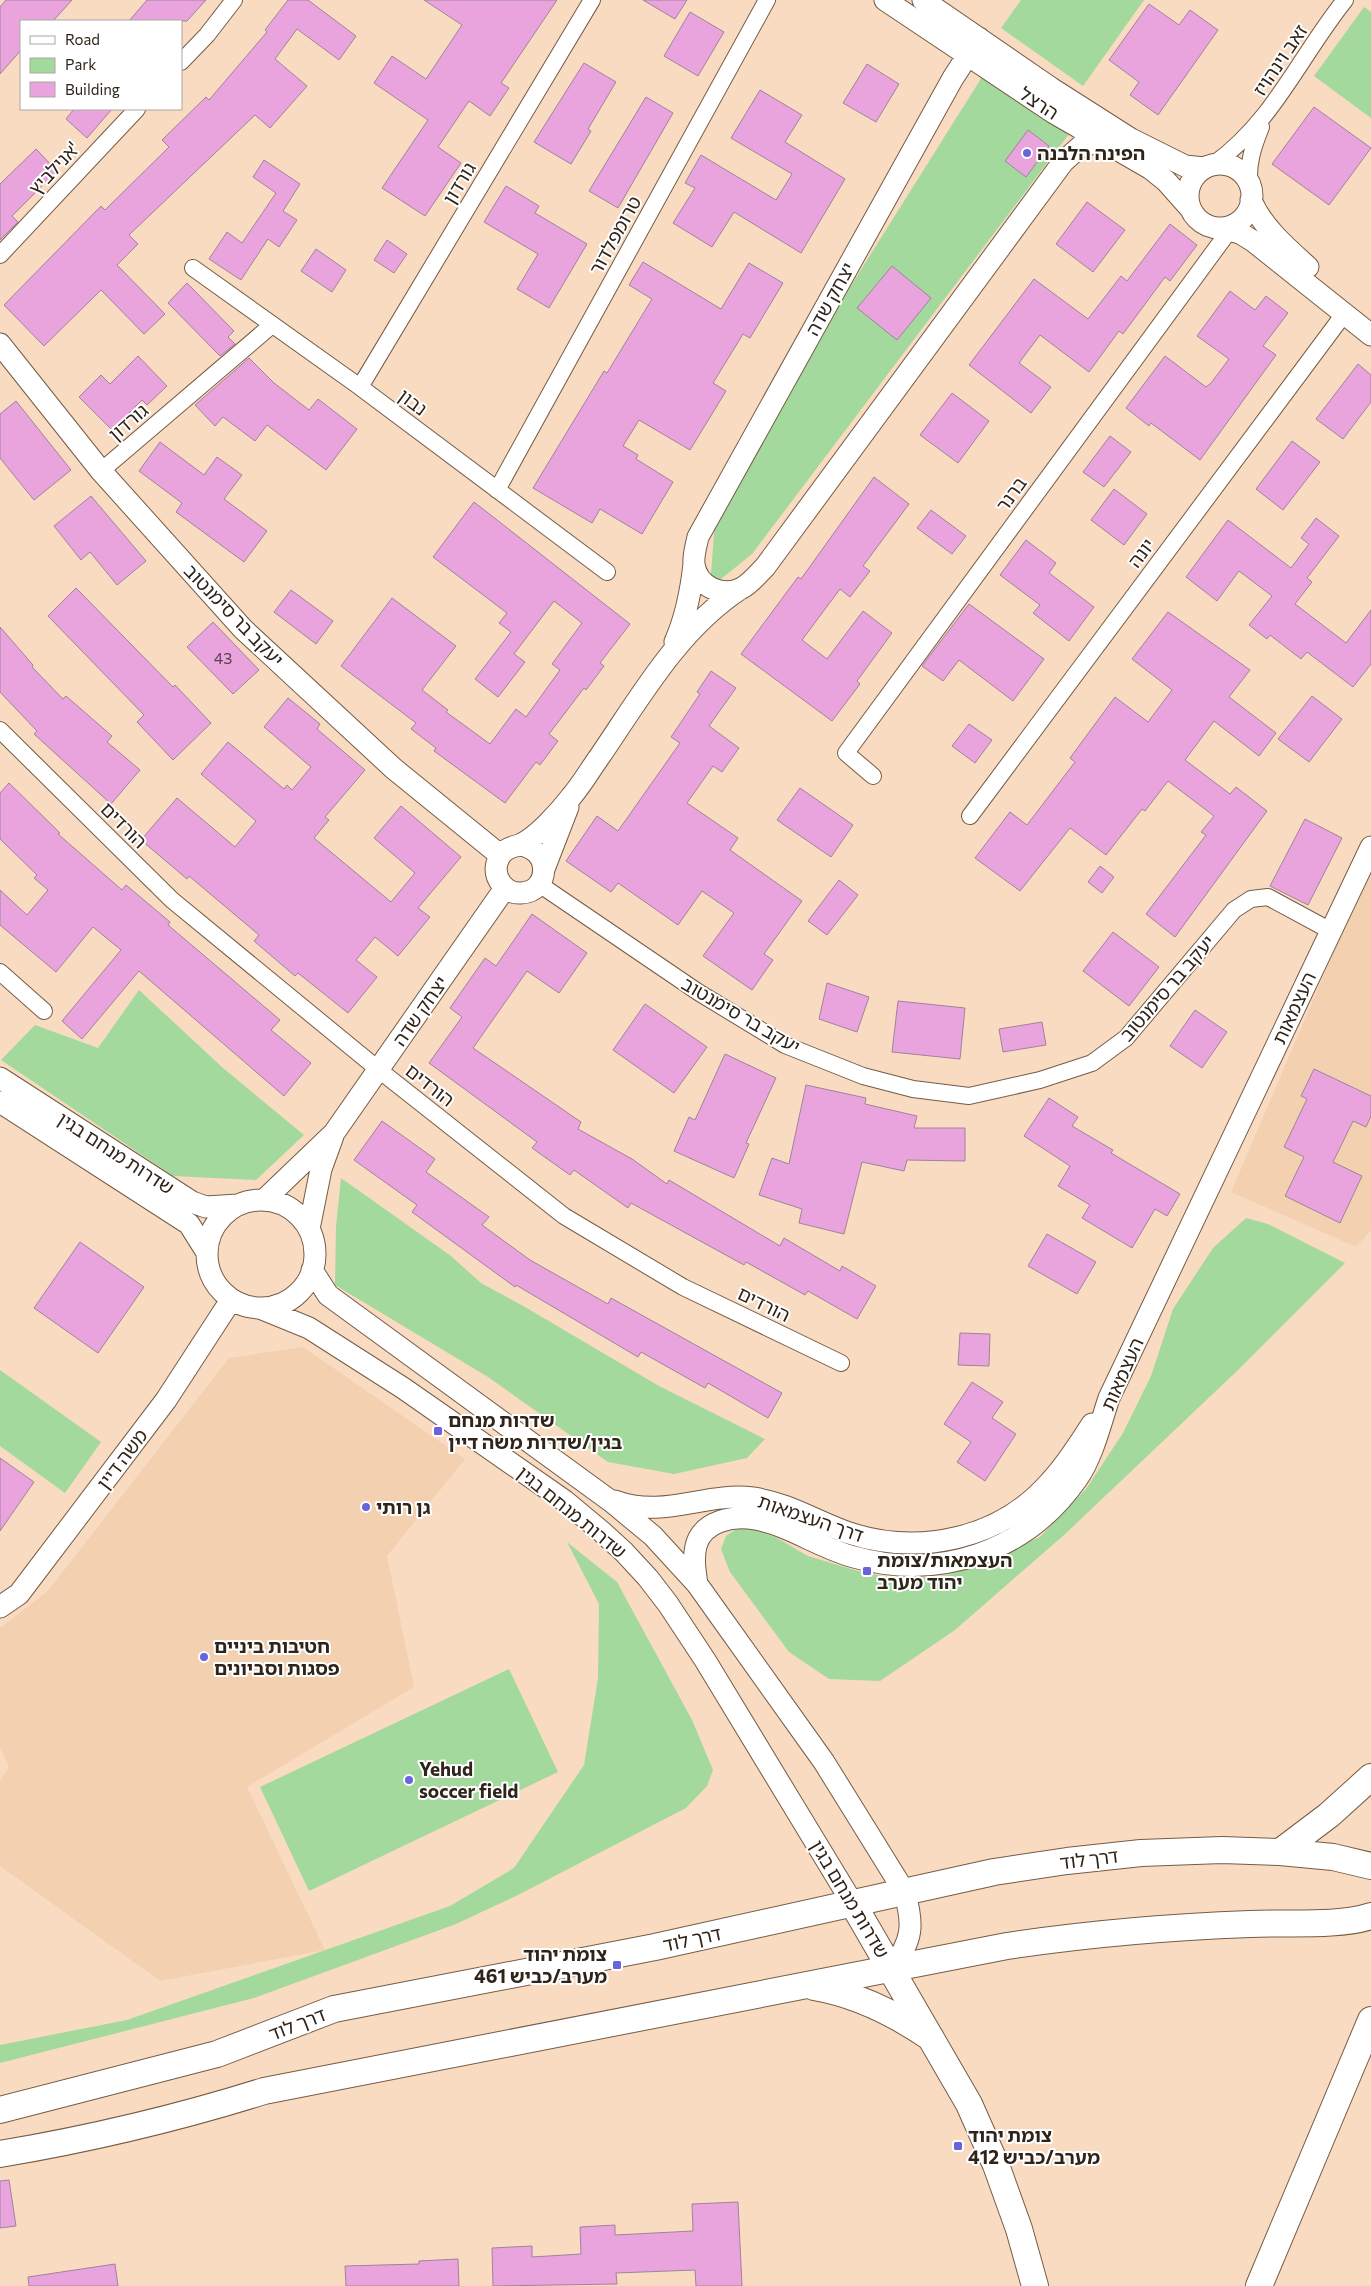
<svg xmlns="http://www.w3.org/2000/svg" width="1371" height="2286" font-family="Commissioner,'Noto Sans Hebrew',sans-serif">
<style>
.built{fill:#f3d0b0}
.green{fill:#a3d99d}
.building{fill:#e9a4de;stroke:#9f839a}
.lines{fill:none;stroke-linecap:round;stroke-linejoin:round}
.minor-casing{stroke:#755c45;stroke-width:18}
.tertiary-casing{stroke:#755c45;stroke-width:23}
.primary-casing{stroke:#755c45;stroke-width:28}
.minor{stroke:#fff;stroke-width:16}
.tertiary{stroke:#fff;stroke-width:21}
.primary{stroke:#fff;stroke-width:26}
.poi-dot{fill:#6963dc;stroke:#fff;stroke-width:2}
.labels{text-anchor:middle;stroke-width:4;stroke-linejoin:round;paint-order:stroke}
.number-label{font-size:16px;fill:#5e444b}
.street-label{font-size:19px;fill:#2f241a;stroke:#fff}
.poi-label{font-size:19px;font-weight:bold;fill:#2f241a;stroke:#fff;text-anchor:start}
</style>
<rect width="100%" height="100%" fill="#f9dbc1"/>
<!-- built -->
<path class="built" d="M 1371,870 L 1371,1230 L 1356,1247 L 1231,1192 L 1350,914 Z
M 303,1347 L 465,1459 L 387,1556 L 414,1687 L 247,1787 L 325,1950 L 160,1981 L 0,1866 L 0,1781 L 9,1767 L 0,1747 L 0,1628 L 47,1592 L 229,1358 Z"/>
<!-- green -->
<path class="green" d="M 1021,0 L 1144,0 L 1083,86 L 1001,28 Z
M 1364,7 L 1371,12 L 1371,118 L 1314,76 Z
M 982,77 L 1072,130 L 752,554 L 710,588 L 715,520 L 815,343 Z
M 139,990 L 223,1068 L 304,1135 L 256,1180 L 173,1176 L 1,1060 L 35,1025 L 98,1048 Z
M 341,1178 L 451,1256 L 481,1283 L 525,1307 L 659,1386 L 765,1439 L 747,1458 L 674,1474 L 608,1462 L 488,1377 L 335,1285 L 336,1226 Z
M 1246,1218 L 1268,1224 L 1345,1263 L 1237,1371 L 1064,1535 L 955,1630 L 880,1681 L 829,1679 L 789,1652 L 730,1572 L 721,1549 L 726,1536 L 742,1525 L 763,1530 L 808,1556 L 858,1571 L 901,1580 L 948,1575 L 1040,1537 L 1086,1489 L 1123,1433 L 1151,1376 L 1173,1309 L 1213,1248 Z
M 0,1370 L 101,1442 L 65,1493 L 0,1446 Z
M 567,1542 L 617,1582 L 692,1720 L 713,1770 L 707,1786 L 686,1808 L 516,1896 L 456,1924 L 254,1998 L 0,2063 L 0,2045 L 127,2020 L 450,1906 L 514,1868 L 584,1765 L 598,1678 L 599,1604 Z
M 509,1669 L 558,1772 L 309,1891 L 260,1787 Z"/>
<!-- building -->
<path class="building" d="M 6,0 L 72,0 L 53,21 L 21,21 L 21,50 L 0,74 L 0,7 Z
M 147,0 L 206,0 L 187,21 L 129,21 Z
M 288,0 L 308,0 L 356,36 L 339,60 L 297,29 L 275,59 L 307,86 L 270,128 L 255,115 L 129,235 L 138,244 L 117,265 L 165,314 L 144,334 L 101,290 L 44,346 L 4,305 L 101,206 L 105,210 L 169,147 L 162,140 L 206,97 L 209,100 L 267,32 L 265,30 Z
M 424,0 L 557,0 L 501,83 L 509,88 L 490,116 L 469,101 L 438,147 L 461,163 L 425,216 L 382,188 L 428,120 L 374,83 L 392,56 L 426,79 L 462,25 Z
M 643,0 L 687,0 L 675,19 Z
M 1149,4 L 1179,25 L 1190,10 L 1218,30 L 1158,115 L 1130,95 L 1139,82 L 1109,60 Z
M 690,12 L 724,32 L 698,76 L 664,56 Z
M 584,63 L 616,82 L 588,129 L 591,131 L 571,164 L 534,142 Z
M 867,64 L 899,84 L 876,122 L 843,103 Z
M 760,90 L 802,115 L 785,142 L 845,179 L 801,253 L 734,212 L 712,247 L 673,223 L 695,188 L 685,183 L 701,155 L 776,200 L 792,174 L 731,138 Z
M 646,97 L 673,113 L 618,208 L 589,191 Z
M 1314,107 L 1371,148 L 1329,205 L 1272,164 Z
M 74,109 L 112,109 L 87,138 L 66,119 Z
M 1028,130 L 1049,146 L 1026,177 L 1005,161 Z
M 36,149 L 57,171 L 12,216 L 18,222 L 0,240 L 0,184 Z
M 264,160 L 300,184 L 283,211 L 297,220 L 279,247 L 268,239 L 241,280 L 209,259 L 227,232 L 242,243 L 276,193 L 253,177 Z
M 506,186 L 539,206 L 535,213 L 587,244 L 549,308 L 517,289 L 538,254 L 484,222 Z
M 1087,202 L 1125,230 L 1093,272 L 1056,244 Z
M 1170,224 L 1197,245 L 1170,281 L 1165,277 L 1123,334 L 1119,331 L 1089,372 L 1040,335 L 1019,363 L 1051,387 L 1031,413 L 969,365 L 1034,279 L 1088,319 L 1121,276 L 1127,281 Z
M 387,240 L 407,254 L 394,273 L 374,260 Z
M 316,249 L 346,270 L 332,292 L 301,271 Z
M 643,262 L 721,309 L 749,263 L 783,283 L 750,338 L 743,334 L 713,383 L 726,391 L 690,450 L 639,420 L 623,446 L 638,455 L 636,459 L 673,482 L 642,534 L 600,509 L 592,523 L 533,488 L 604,371 L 607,373 L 652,299 L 629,285 Z
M 892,266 L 931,298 L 897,340 L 857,308 Z
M 187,283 L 234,331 L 228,337 L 235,344 L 220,356 L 168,303 Z
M 1230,291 L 1255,310 L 1266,296 L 1288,313 L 1263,346 L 1276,355 L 1200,460 L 1151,423 L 1149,426 L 1126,408 L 1165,356 L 1206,387 L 1211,383 L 1229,359 L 1197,336 Z
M 138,356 L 167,386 L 147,405 L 142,400 L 112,430 L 79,397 L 101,375 L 110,384 Z
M 249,358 L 274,383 L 309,410 L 318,399 L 357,429 L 326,470 L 267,425 L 255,441 L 223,417 L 215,426 L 195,405 Z
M 1358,364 L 1371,375 L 1371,402 L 1343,439 L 1316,419 Z
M 952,393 L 989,421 L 958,463 L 920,435 Z
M 16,401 L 71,470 L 34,500 L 0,458 L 0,414 Z
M 1110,436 L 1131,452 L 1104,487 L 1083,472 Z
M 1292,441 L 1320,462 L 1283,510 L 1256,489 Z
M 160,442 L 204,475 L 217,457 L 242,475 L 224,499 L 267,531 L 244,562 L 176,512 L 182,503 L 139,471 Z
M 874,477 L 909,504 L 863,566 L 870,571 L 850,597 L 840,589 L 802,640 L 827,659 L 863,611 L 892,633 L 857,681 L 860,684 L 832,721 L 741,654 L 798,577 L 801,579 Z
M 1114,489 L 1147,514 L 1124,545 L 1091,520 Z
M 91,496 L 146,561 L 117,585 L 90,552 L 81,560 L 54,526 Z
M 474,502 L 630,624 L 600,663 L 604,666 L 586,690 L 584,688 L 549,734 L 558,741 L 540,765 L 536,762 L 505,803 L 434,751 L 436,748 L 411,729 L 416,723 L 341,666 L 392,598 L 456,646 L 422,690 L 448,710 L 446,712 L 490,744 L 516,709 L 526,717 L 560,670 L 552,664 L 582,623 L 554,601 L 514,654 L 525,662 L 498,697 L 475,679 L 511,632 L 499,623 L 507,613 L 433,557 Z
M 931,510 L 966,536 L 952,554 L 917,528 Z
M 1316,518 L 1339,536 L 1307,578 L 1312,582 L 1295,604 L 1346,643 L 1371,610 L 1371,664 L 1353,687 L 1307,652 L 1301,659 L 1270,635 L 1267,639 L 1249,625 L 1272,596 L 1239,571 L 1217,601 L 1186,577 L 1228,520 L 1291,568 L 1309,544 L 1301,538 Z
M 1026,540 L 1056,563 L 1049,573 L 1094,607 L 1069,641 L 1033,613 L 1040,605 L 1000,575 Z
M 76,588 L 173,687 L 175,685 L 211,723 L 173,760 L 137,722 L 144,715 L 48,616 Z
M 291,590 L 333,621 L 316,644 L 274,612 Z
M 969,604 L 1044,659 L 1013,701 L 959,660 L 943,681 L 922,666 Z
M 1168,612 L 1250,670 L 1229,697 L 1276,733 L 1259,756 L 1214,721 L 1185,760 L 1230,794 L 1236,787 L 1267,811 L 1175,937 L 1146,914 L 1206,835 L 1201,832 L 1214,816 L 1168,781 L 1145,811 L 1142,809 L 1106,855 L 1070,828 L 1020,891 L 975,858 L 1010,812 L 1027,825 L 1075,762 L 1070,758 L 1115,697 L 1148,722 L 1172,690 L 1132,659 Z
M 213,622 L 259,670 L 233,694 L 187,647 Z
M 0,627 L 33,665 L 32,667 L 63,699 L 66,696 L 112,736 L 107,742 L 140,770 L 111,804 L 34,734 L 37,731 L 0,692 Z
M 711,671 L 736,688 L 709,726 L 739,748 L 722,772 L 713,766 L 687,803 L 738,838 L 730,850 L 802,901 L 764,954 L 773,960 L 752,990 L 703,956 L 734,913 L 702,891 L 678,925 L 618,883 L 611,892 L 566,861 L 597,816 L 618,831 L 680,743 L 671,737 L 700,694 L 697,692 Z
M 1312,696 L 1342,719 L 1309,762 L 1278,739 Z
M 288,698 L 320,724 L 317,729 L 365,770 L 325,817 L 329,820 L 314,838 L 391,902 L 415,873 L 374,838 L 401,806 L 461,857 L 418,908 L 430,917 L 398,956 L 375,937 L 356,960 L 377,977 L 348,1013 L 298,973 L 295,976 L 254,941 L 259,935 L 189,876 L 187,879 L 141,840 L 177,798 L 235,847 L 256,821 L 201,774 L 228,742 L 284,789 L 287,785 L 292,790 L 311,767 L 264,727 Z
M 969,724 L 992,740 L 975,763 L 952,746 Z
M 9,783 L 60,833 L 58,834 L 122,890 L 126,885 L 170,922 L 168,925 L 280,1020 L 271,1030 L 311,1063 L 284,1096 L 139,971 L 82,1039 L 62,1021 L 121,950 L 93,927 L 56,972 L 0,925 L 0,890 L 27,915 L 48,890 L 34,878 L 37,875 L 0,839 L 0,793 Z
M 800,788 L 853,825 L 831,857 L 777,820 Z
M 1305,819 L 1342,838 L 1308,905 L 1270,886 Z
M 1100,866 L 1114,877 L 1102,893 L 1088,882 Z
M 839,880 L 858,895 L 827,935 L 808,921 Z
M 532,914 L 587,953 L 559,993 L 527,971 L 473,1048 L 581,1122 L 578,1129 L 632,1159 L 667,1184 L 669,1180 L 780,1246 L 784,1238 L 840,1271 L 842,1266 L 876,1286 L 857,1319 L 808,1291 L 805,1295 L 746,1262 L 744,1265 L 631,1203 L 628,1208 L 574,1170 L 570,1175 L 532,1148 L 537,1142 L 429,1063 L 462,1017 L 450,1008 L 485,958 L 496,966 Z
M 1113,932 L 1159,967 L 1129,1006 L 1083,971 Z
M 827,983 L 869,997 L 857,1032 L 819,1019 Z
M 898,1001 L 965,1008 L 960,1059 L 892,1052 Z
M 645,1004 L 707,1047 L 674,1093 L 613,1050 Z
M 1195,1010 L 1227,1032 L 1202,1068 L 1170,1046 Z
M 1042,1022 L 1046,1045 L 1003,1052 L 999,1029 Z
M 725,1054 L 776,1078 L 746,1143 L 749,1144 L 734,1178 L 674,1151 L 689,1117 L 695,1120 Z
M 1314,1069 L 1371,1096 L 1371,1116 L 1366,1127 L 1353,1121 L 1333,1162 L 1362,1176 L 1340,1223 L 1285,1196 L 1304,1157 L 1284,1147 L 1307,1099 L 1301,1096 Z
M 806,1085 L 866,1098 L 865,1104 L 917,1116 L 914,1128 L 965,1128 L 965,1161 L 907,1160 L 904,1171 L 862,1162 L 844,1234 L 799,1223 L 802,1209 L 759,1195 L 772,1158 L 789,1164 Z
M 1049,1098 L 1078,1117 L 1072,1126 L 1113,1150 L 1111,1153 L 1180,1194 L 1167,1216 L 1155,1209 L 1132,1248 L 1082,1218 L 1090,1205 L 1058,1186 L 1070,1166 L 1024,1136 Z
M 382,1121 L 435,1159 L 426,1172 L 489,1217 L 482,1225 L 530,1260 L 608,1304 L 611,1298 L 782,1393 L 768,1418 L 708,1383 L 705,1388 L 641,1352 L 638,1357 L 516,1285 L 515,1287 L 412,1212 L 417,1205 L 354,1160 Z
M 1047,1234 L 1096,1262 L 1077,1294 L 1028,1266 Z
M 80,1242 L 144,1287 L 98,1353 L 34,1308 Z
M 960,1333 L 990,1334 L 989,1366 L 958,1365 Z
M 972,1382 L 1003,1402 L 992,1418 L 1016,1434 L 985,1481 L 957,1462 L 971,1442 L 944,1424 Z
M 0,1458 L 34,1482 L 0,1531 Z
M 9,2180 L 16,2226 L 0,2228 L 0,2181 Z
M 738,2202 L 742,2286 L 696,2286 L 695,2270 L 616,2273 L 617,2284 L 493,2286 L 492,2248 L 532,2246 L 532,2257 L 581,2254 L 580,2227 L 615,2225 L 615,2235 L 693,2231 L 692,2204 Z
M 458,2259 L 459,2286 L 346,2286 L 345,2266 L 419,2264 L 419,2261 Z
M 115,2264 L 118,2286 L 29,2286 L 28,2277 Z"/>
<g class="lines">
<defs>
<path id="minor" d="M 181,62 L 207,35 L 234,0
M 1214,164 C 1274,121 1300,56 1345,0
M 1249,183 C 1248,162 1253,147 1261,127
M 0,255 L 137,109
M 193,268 L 360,387 L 607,572
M 360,387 L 592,0
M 101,471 L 272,325
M 497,490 L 767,0
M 0,730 L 172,900 L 379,1070 L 564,1216 L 683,1287 L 841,1363
M 873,776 L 846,753 L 1229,231
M 970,816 L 1344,314
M 539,884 L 698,992 L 785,1045 L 863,1076 L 913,1089 L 969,1096 L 1040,1080 L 1092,1063 L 1126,1038 L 1234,910 L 1251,899 L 1268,897 L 1331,931
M 0,972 L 44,1011"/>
<path id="tertiary" d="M 885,0 L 1054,113 L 1151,169 L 1166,181 L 1190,208
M 923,0 L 1051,88 L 1131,139 L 1185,166 L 1204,168
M 979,38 L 953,78 L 698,537 C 696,546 693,556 694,564 C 697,587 723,598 742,588 C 751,583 758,574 765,567 L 1063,162 L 1082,145 L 1104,142
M1188 196a32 32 0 1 1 64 0a32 32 0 1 1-64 0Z
M 1251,200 C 1262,227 1287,248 1308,267
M 1220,228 L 1240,233 L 1253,241 L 1371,335
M 0,344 L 101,471 L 243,629 L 393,768 L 500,855
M 675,642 C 686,617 691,591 694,564
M 519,845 C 552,848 551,892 521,893 C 505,894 493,878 497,863 C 500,851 508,848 519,845 C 536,839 560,811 571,797 C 582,784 590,770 600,756 C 641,696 678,630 740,589
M 544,869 L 568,807
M 0,1078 L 192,1202 L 206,1207 L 238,1205
M 0,1102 L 189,1224 L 206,1251
M207 1254a54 54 0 1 1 108 0a54 54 0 1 1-108 0Z
M 264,1200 L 334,1133 L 505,888
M 309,1229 L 321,1169 L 333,1136
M 312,1270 L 328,1295 L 612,1502 L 653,1536 L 697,1584 L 824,1762 L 904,1891 C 914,1924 913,1940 892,1968
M 260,1308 L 309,1328 L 403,1388 L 565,1501 L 601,1531 L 624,1552 L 648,1578 L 668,1604 L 705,1660 L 853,1904
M 615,1501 C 664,1519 705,1492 753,1498 C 788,1503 817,1522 849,1533 C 920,1556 1000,1539 1050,1482 C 1067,1464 1079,1444 1092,1424
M 697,1584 C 695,1571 693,1559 696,1546 C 702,1521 733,1515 755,1519 C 789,1525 820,1548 854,1557 C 939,1581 1026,1552 1077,1479 C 1093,1456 1100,1425 1109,1398 L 1371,847
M 0,1607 L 19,1594 L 166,1400 L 231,1300"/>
<path id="primary" d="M 1280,1852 L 1329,1815 L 1371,1777
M 853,1904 L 969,2104 L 996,2165 L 1019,2229 L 1035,2286
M 814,1987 C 855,1994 896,2014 931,2038
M 0,2110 L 217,2054 L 334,2009 L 655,1947 L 994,1872 L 1067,1861 L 1141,1853 L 1222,1850 L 1280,1852 L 1333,1857 L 1371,1866
M 0,2154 C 89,2139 178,2118 264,2091 L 1007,1946 C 1087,1934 1168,1927 1250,1924 C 1285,1922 1338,1927 1371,1916
M 1259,2286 L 1371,2020"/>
</defs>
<!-- minor casing -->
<use href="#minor" class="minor-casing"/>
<!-- tertiary casing -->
<use href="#tertiary" class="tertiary-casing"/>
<!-- primary casing -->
<use href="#primary" class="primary-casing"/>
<!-- minor -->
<use href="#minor" class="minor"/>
<!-- tertiary -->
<use href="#tertiary" class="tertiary"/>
<!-- primary -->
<use href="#primary" class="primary"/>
</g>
<!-- markers -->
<g class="poi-dot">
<circle cx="1027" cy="153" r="5"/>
<rect x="433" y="1426" width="10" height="10" rx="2.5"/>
<circle cx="366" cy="1507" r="5"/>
<rect x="862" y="1566" width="10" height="10" rx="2.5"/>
<circle cx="204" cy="1657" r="5"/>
<circle cx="409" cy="1780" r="5"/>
<rect x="612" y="1960" width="10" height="10" rx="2.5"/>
<rect x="953" y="2141" width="10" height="10" rx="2.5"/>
</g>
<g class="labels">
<!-- number labels -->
<g class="number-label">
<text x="223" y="664">43</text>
</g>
<!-- street labels -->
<g class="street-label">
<text transform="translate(1280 60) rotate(-56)" y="7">זאב וינהויז</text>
<text transform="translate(1039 103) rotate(33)" y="7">הרצל</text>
<text transform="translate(54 168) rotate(-47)" y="7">אנילביץ'</text>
<text transform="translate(459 183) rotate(-59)" y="7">גורדון</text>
<text transform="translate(615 235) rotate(-61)" y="7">טרומפלדור</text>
<text transform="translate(830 299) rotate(-61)" y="7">יצחק שדה</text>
<text transform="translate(413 402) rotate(37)" y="7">נבון</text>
<text transform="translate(128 422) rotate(-41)" y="7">גורדון</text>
<text transform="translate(1011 494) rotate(-54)" y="7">ברנר</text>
<text transform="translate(1141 553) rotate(-53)" y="7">יונה</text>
<text transform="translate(234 615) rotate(46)" y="7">יעקב בר סימנטוב</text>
<text transform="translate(124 825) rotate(45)" y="7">הורדים</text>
<text transform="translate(1167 988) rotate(-49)" y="7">יעקב בר סימנטוב</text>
<text transform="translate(1294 1008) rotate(-65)" y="7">העצמאות</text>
<text transform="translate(420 1011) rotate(-55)" y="7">יצחק שדה</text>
<text transform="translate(741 1015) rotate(30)" y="7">יעקב בר סימנטוב</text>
<text transform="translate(430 1085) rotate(38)" y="7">הורדים</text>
<text transform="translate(116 1153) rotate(33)" y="7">שדרות מנחם בגין</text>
<text transform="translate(764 1304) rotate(26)" y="7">הורדים</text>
<text transform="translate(1122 1374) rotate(-66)" y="7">העצמאות</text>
<text transform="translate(122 1459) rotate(-53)" y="7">משה דיין</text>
<text transform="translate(572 1512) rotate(39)" y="7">שדרות מנחם בגין</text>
<text transform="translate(811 1518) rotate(19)" y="7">דרך העצמאות</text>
<text transform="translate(1089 1859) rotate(-7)" y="7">דרך לוד</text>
<text transform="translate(850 1899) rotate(59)" y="7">שדרות מנחם בגין</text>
<text transform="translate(692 1939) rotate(-12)" y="7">דרך לוד</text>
<text transform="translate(297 2024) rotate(-21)" y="7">דרך לוד</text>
</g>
<!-- poi labels -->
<g class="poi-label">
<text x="1037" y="160">הפינה הלבנה</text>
<text x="448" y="1427">שדרות מנחם<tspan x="448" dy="22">בגין/שדרות משה דיין</tspan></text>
<text x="376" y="1514">גן רותי</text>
<text x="877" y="1567">העצמאות/צומת<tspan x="877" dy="22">יהוד מערב</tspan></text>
<text x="214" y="1653">חטיבות ביניים<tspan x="214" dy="22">פסגות וסביונים</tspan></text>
<text x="419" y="1776">Yehud<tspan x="419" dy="22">soccer field</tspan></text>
<text x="607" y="1961" text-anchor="end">צומת יהוד<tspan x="607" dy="22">מערב/כביש 461</tspan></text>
<text x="968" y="2142">צומת יהוד<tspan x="968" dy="22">מערב/כביש 412</tspan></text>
</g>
</g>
<!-- legend -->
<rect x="20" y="20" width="162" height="90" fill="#ffffff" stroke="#aca7a3"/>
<rect x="30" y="36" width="25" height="8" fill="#ffffff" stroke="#aca7a3"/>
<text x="65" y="45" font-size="15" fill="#2f241a">Road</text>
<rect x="30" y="58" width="25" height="15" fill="#a3d99d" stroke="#aca7a3"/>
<text x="65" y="70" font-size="15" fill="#2f241a">Park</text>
<rect x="30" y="82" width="25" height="15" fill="#e9a4de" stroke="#aca7a3"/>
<text x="65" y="95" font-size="15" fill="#2f241a">Building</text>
</svg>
